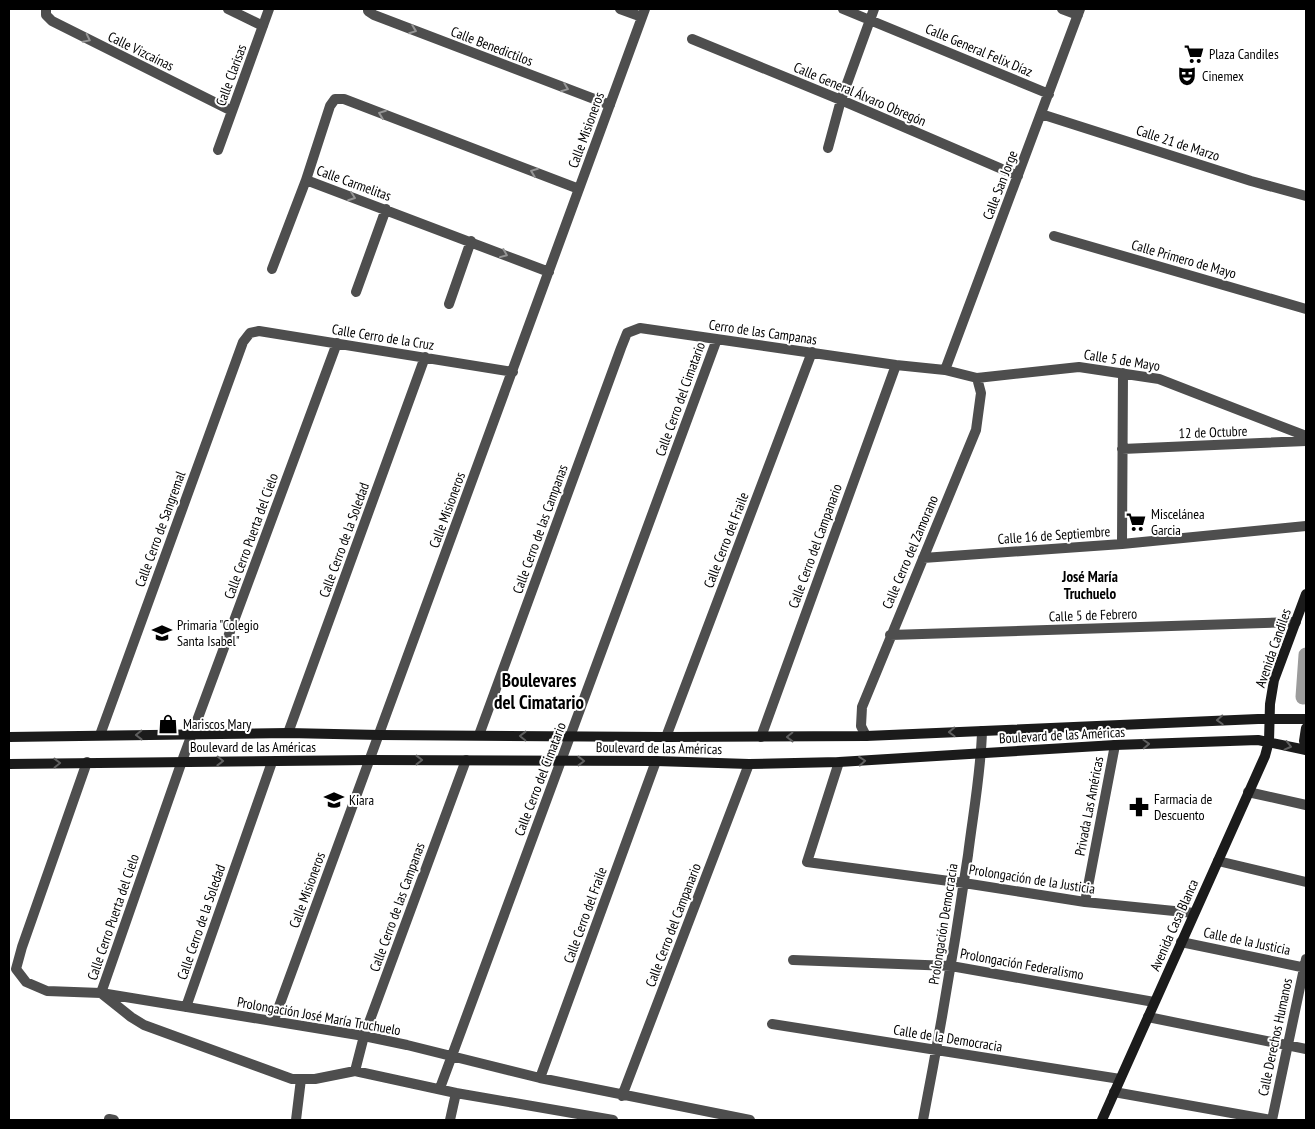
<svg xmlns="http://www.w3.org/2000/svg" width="1315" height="1129" font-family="'PT Sans Narrow',sans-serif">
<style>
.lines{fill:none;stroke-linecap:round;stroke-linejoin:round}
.canal{stroke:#9c9c9c;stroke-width:15}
.street{stroke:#4e4e4e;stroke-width:10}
.secondary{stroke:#1b1b1b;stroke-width:10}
.oneway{stroke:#959595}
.oneway2{stroke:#5f5f5f}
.labels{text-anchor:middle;stroke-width:4;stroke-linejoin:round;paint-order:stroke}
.street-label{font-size:14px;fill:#000;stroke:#fff}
.poi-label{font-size:14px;fill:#000;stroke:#fff;text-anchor:start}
.neighbourhood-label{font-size:15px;font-weight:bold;fill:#000;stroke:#fff}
.district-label{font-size:19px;font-weight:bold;fill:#000;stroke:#fff}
</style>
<rect width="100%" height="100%" fill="#fff"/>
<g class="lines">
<!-- canal -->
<path class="canal" d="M 1303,697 L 1306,655"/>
<!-- street -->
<path class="street" d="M 46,9 L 46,15 L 52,21 L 232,111
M 228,9 L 263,26
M 368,9 L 368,11 L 374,15 L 610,105
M 620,9 L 642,17
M 843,9 L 1049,94
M 1062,9 L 1078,15
M 692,39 L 841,100 L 1018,176
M 1041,114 L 1251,181 L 1306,196
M 828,148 L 841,100 L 874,9
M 218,150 L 269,9
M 306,180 L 549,272
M 1054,236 L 1306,309
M 272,269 L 306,180 L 330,106 L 335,99 L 344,99 L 579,189
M 356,292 L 386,209
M 449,304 L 471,241
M 337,343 L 182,761 L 101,993 L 131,1017 L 144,1025 L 292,1079 L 315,1079 L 355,1071 L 456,1093 L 613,1120
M 945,370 L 1080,9
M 1122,449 L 1306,441
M 1122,544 L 1123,373
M 923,558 L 1122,544 L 1306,526
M 890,635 L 1296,622
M 288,733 L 425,357
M 100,735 L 243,342 L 250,333 L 259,331 L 513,372
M 479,735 L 621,348 L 627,333 L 640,328 L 896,365 L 945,370 L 977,378 L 1079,367 L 1159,379 L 1306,436
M 866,736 L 861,726 L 862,707 L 976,430 L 981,393 L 977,378
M 666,737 L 812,352
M 761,737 L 896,365
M 87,762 L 22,947 L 16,969 L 26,982 L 47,991 L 101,993 L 364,1036 L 407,1045 L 540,1078 L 750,1120
M 839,762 L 807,862 L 964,883 L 1085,902 L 1194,913
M 1248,792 L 1306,805
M 1218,861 L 1306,882
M 1085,902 L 1115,745
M 1181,942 L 1306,968
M 793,960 L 951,966 L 1154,1002
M 186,1007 L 272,762
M 1148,1017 L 1306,1049
M 274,1020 L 645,9
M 772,1024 L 1120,1079
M 355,1071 L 364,1036 L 466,760
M 540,1078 L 656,761
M 440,1088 L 717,339
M 1114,1092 L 1271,1120
M 622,1096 L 749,764
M 109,1119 L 114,1120
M 296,1120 L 301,1079
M 450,1120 L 456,1093
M 923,1120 C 940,1032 955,944 968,855 C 973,814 981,772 982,731
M 1272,1120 L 1306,959"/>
<!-- secondary -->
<path class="secondary" d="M 1306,728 L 1304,741 L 1306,748
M 9,737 L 288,733 L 380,735 L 666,737 L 866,736 L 1258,719 L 1306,719
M 9,764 L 370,760 L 656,761 L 749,764 L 839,762 L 1115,745 L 1258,740 L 1306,750
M 1102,1120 L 1265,756 L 1269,741 L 1270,704 L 1274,680 L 1306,594"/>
</g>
<!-- one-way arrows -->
<defs><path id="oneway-chevron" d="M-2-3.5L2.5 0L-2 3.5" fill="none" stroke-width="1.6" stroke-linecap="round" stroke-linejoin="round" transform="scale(1.25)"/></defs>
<g class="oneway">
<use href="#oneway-chevron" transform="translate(413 30) rotate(21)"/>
<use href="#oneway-chevron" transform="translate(87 39) rotate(26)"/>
<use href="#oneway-chevron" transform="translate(565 88) rotate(21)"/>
<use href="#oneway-chevron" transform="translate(382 114) rotate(-159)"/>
<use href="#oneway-chevron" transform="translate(534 172) rotate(-159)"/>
<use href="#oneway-chevron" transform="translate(352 197) rotate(20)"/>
<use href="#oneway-chevron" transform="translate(504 254) rotate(22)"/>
</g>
<g class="oneway2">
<use href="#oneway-chevron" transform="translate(1220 720) rotate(177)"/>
<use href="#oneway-chevron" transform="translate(952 732) rotate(178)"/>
<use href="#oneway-chevron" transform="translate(139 735) rotate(179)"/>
<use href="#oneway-chevron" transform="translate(523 736) rotate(-179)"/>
<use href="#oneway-chevron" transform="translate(790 737) rotate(179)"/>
<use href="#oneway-chevron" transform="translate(1146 744) rotate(-2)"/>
<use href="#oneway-chevron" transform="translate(1288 746) rotate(14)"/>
<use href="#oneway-chevron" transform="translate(419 760)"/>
<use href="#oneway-chevron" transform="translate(220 761) rotate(1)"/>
<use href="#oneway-chevron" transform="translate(581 761)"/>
<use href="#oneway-chevron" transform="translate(862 761) rotate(-4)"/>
<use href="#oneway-chevron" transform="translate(57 763) rotate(-1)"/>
</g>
<!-- icons -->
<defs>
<symbol id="supermarket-bare" viewBox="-9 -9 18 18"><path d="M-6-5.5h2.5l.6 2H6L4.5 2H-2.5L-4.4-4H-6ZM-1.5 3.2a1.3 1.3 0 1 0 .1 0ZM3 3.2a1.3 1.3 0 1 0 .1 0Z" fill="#000" stroke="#fff" stroke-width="2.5" paint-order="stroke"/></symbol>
<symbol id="theatre-bare" viewBox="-9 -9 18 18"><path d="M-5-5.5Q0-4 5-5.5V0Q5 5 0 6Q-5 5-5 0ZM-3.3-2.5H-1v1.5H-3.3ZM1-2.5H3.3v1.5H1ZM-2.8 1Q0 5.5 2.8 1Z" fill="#000" stroke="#fff" stroke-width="2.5" paint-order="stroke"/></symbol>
<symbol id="school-bare" viewBox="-9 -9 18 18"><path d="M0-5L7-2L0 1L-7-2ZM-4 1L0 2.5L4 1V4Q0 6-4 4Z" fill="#000" stroke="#fff" stroke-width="2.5" paint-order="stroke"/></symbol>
<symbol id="shop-bare" viewBox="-9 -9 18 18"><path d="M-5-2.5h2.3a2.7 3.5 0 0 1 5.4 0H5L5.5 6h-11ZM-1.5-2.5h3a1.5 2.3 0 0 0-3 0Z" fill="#000" stroke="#fff" stroke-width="2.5" paint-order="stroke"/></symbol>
<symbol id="pharmacy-bare" viewBox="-9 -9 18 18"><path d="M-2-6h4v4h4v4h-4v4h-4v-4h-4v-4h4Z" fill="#000" stroke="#fff" stroke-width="2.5" paint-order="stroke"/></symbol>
</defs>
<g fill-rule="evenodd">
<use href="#supermarket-bare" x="1180" y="40" width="28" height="28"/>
<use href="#theatre-bare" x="1173" y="62" width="28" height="28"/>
<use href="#supermarket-bare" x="1122" y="508" width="28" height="28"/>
<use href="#school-bare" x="148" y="619" width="28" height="28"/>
<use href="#shop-bare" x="154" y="710" width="28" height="28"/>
<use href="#school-bare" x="320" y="786" width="28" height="28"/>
<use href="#pharmacy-bare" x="1125" y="793" width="28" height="28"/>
</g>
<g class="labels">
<!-- street labels -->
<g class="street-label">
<text transform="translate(492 46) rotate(21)" y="5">Calle Benedictilos</text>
<text transform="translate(979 50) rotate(23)" y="5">Calle General Felix Díaz</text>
<text transform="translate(141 51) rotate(26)" y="5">Calle Vizcaínas</text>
<text transform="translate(231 75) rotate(-70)" y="5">Calle Clarisas</text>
<text transform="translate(860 94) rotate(23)" y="5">Calle General Álvaro Obregón</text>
<text transform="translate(586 130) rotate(-70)" y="5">Calle Misioneros</text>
<text transform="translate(1178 143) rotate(18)" y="5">Calle 21 de Marzo</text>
<text transform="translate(354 183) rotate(20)" y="5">Calle Carmelitas</text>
<text transform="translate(1000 185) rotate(-69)" y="5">Calle San Jorge</text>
<text transform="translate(1184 259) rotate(16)" y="5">Calle Primero de Mayo</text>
<text transform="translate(763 332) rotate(8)" y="5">Cerro de las Campanas</text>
<text transform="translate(383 337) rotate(9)" y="5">Calle Cerro de la Cruz</text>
<text transform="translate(1122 360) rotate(9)" y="5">Calle 5 de Mayo</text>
<text transform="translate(680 399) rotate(-70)" y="5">Calle Cerro del Cimatario</text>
<text transform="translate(1213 432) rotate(-2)" y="5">12 de Octubre</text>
<text transform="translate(447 510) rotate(-70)" y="5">Calle Misioneros</text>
<text transform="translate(160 529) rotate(-70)" y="5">Calle Cerro de Sangremal</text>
<text transform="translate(540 529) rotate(-70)" y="5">Calle Cerro de las Campanas</text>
<text transform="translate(1054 535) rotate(-4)" y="5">Calle 16 de Septiembre</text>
<text transform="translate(251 536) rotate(-70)" y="5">Calle Cerro Puerta del Cielo</text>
<text transform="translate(344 540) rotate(-70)" y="5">Calle Cerro de la Soledad</text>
<text transform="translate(726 540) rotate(-69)" y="5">Calle Cerro del Fraile</text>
<text transform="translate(815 546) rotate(-70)" y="5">Calle Cerro del Campanario</text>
<text transform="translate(910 552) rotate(-67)" y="5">Calle Cerro del Zamorano</text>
<text transform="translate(1093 615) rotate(-2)" y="5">Calle 5 de Febrero</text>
<text transform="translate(1273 648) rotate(-71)" y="5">Avenida Candiles</text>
<text transform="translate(1062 735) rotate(-3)" y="5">Boulevard de las Américas</text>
<text x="253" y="752">Boulevard de las Américas</text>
<text transform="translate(659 748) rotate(1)" y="5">Boulevard de las Américas</text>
<text transform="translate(540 779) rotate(-69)" y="5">Calle Cerro del Cimatario</text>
<text transform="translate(1089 806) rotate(-79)" y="5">Privada Las Américas</text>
<text transform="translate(1032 879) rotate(9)" y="5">Prolongación de la Justicia</text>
<text transform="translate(307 890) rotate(-70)" y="5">Calle Misioneros</text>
<text transform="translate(397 907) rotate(-70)" y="5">Calle Cerro de las Campanas</text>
<text transform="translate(585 915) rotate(-70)" y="5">Calle Cerro del Fraile</text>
<text transform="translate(113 917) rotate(-71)" y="5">Calle Cerro Puerta del Cielo</text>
<text transform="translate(201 922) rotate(-71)" y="5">Calle Cerro de la Soledad</text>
<text transform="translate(943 924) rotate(-81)" y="5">Prolongación Democracia</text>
<text transform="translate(673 925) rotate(-69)" y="5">Calle Cerro del Campanario</text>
<text transform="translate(1174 925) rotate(-66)" y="5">Avenida Casa Blanca</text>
<text transform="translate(1247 941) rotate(12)" y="5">Calle de la Justicia</text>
<text transform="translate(1022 964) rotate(10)" y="5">Prolongación Federalismo</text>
<text transform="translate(319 1016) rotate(10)" y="5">Prolongación José María Truchuelo</text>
<text transform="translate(1275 1037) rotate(-78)" y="5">Calle Derechos Humanos</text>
<text transform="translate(948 1038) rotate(9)" y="5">Calle de la Democracia</text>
</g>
<!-- poi labels -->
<g class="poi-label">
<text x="1209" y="59">Plaza Candiles</text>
<text x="1202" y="81">Cinemex</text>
<text x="1151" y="519">Miscelánea<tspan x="1151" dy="16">Garcia</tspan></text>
<text x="177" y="630">Primaria "Colegio<tspan x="177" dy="16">Santa Isabel"</tspan></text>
<text x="183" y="729">Mariscos Mary</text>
<text x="1154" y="804">Farmacia de<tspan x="1154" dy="16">Descuento</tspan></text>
<text x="349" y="805">Kiara</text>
</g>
<!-- neighbourhood labels -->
<g class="neighbourhood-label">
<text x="1090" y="582">José María<tspan x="1090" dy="17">Truchuelo</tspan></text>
</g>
<!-- district labels -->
<g class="district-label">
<text x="539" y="687">Boulevares<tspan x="539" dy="22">del Cimatario</tspan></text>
</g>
</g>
<!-- border -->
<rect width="1315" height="1129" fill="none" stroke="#000000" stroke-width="20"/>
</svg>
